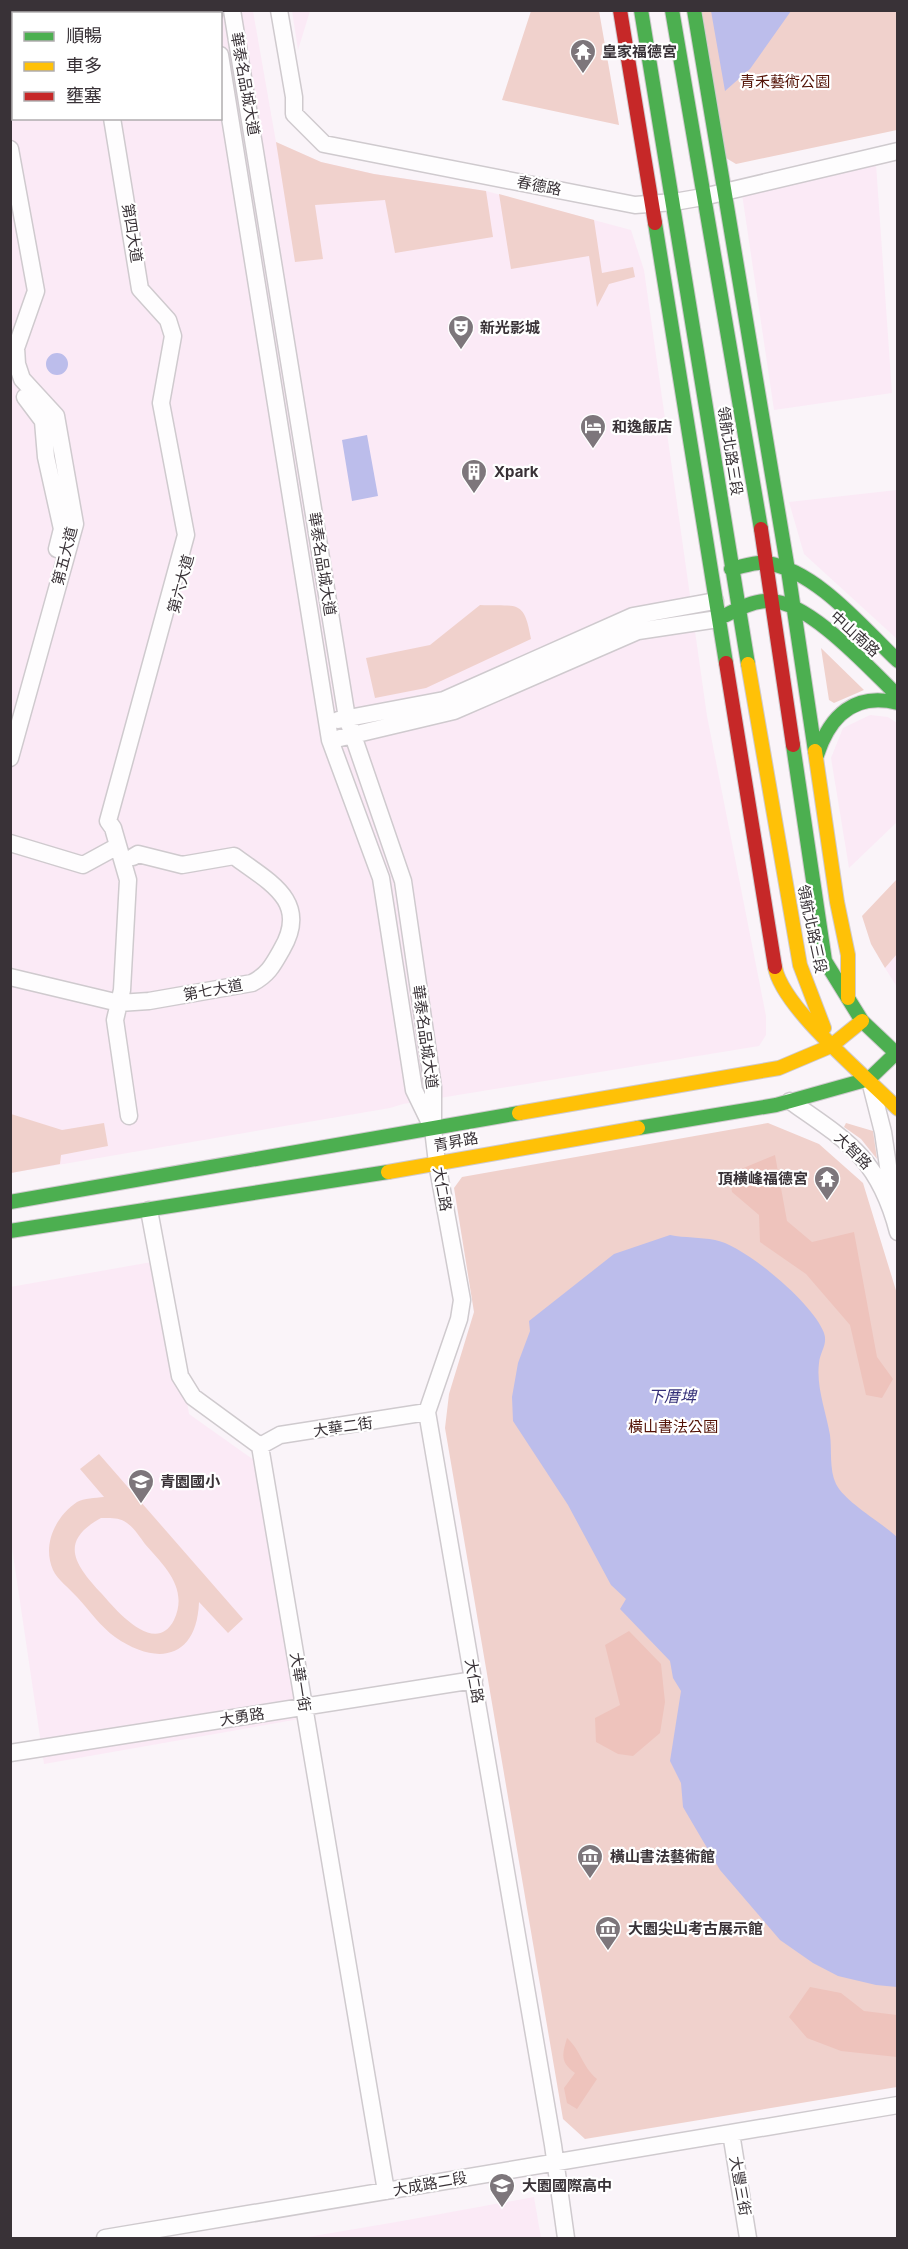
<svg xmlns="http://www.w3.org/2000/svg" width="908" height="2249" font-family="Inter,'Noto Sans TC',sans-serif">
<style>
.built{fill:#fbeaf6;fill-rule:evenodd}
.green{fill:#f0d1cc;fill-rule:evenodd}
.forest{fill:#eec3bc}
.water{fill:#bcbdeb}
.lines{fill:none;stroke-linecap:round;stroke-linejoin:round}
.street-casing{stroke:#cfcace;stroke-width:19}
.fast-casing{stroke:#cfcace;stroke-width:16}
.slow-casing{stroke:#cfcace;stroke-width:16}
.jam-casing{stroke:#cfcace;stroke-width:16}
.street{stroke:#fefdfe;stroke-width:16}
.fast{stroke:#4caf50;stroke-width:14}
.slow{stroke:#ffc107;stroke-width:14}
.jam{stroke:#c62828;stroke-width:14}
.labels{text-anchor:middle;stroke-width:4.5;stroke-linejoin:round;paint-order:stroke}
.poi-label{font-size:15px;font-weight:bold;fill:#393237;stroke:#fff;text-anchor:start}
.park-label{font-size:15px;fill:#531306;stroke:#fff}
.street-label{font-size:15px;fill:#393237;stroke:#fff}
.water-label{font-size:16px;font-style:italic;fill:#353079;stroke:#fff}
</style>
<rect width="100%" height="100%" fill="#faf4f9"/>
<!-- built -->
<path class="built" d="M 11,11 L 253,11 L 276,142 L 321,162 L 374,174 L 486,191 L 631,230 L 644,270 L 707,716 L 766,1016 L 766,1035 L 759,1046 L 403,1104 L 390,1108 L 11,1173 ZM 14,14 L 220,14 L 220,118 L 14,118 Z
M 292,11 L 310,11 L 298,50 Z
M 876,164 L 892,393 L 774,410 L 742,194 Z
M 897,490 L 898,490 L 897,639 L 804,554 L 789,502 Z
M 870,715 L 888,717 L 897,723 L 897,822 L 849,868 L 831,758 L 843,728 Z
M 897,954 L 897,987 L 885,968 Z
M 163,1260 L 189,1414 L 265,1468 L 305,1718 L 44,1764 L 11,1541 L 10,1287 Z
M 534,2197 L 541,2238 L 302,2238 L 402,2221 Z"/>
<!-- green -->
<path class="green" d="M 531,11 L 599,11 L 619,125 L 502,100 Z
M 701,11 L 897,11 L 897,130 L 736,164 L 726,158 Z
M 276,142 L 321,162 L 374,174 L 486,191 L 493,237 L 395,253 L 385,200 L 315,205 L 323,259 L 295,262 Z
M 499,194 L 594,220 L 602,273 L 633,267 L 635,277 L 609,284 L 597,307 L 589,256 L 511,269 Z
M 480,605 C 517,607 524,598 531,639 L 426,688 L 375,698 L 366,658 L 430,645 Z
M 821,648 L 864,690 L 834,703 L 829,700 Z
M 897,879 L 897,954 L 885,968 L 871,944 L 862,916 Z
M 11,1114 L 62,1130 L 104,1123 L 108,1146 L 61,1155 L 60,1164 L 11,1173 Z
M 768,1123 L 819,1144 L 863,1183 L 898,1297 L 897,2087 L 585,2139 L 563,2119 L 445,1428 L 449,1394 L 474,1312 L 454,1188 L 462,1177 Z
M 846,1123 L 873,1131 L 877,1159 L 861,1139 L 844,1127 Z
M 99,1454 L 243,1619 L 228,1633 L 199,1602 C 197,1658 158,1667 115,1637 C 101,1627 89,1610 77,1597 C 70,1589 57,1579 53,1570 C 42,1545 55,1517 77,1502 C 84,1498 95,1498 104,1497 L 80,1469 ZM 101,1518 C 110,1518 119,1517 127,1523 C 134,1528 140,1537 145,1544 C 164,1566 189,1588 174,1620 C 155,1657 115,1609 102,1594 C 76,1566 57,1542 101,1518 Z"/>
<!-- forest -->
<path class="forest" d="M 775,1155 L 787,1221 L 812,1242 L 854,1232 L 877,1357 L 893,1379 L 882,1398 L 866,1395 L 850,1325 L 806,1274 L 760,1242 L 759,1215 L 732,1192 L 729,1174 Z
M 629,1631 L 661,1664 L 665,1702 L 660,1733 L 633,1756 L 618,1754 L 596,1742 L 595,1718 L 620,1705 L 605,1645 Z
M 810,1987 L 841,1993 L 864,2011 L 897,2015 L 897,2057 L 841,2051 L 807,2038 L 789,2017 Z
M 567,2038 C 582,2052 581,2065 597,2079 L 577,2109 L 567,2103 L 564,2088 L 575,2073 C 560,2062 562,2055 567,2038 Z"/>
<!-- water -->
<path class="water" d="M 711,11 L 791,11 L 750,69 L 725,91 Z
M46 364a11 11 0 1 1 22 0a11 11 0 1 1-22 0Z
M 367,435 L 378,496 L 352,501 L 342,440 Z
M 670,1235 C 685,1238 700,1237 715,1240 C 744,1245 814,1304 824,1333 C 828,1344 820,1352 819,1363 C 816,1387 826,1411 830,1435 C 832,1450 829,1469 836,1484 C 845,1502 881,1522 897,1537 L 897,1987 L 876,1985 L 838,1976 L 813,1963 L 780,1940 L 720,1870 L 683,1807 L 681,1783 L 670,1761 L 681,1691 L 673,1678 L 670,1661 L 620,1609 L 626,1599 L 611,1585 L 568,1505 L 513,1421 L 512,1397 L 518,1363 L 530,1331 L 529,1321 L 614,1254 Z"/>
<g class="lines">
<defs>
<path id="street" d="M 90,10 L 92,14
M 213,10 L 214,14
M 232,10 L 347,718 L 403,881 L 433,1087 L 433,1129 L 437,1163 L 462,1300 L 459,1319 L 427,1412 L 553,2145 L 566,2238
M 279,10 L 294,97 L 294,114 L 324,144 L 635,205 L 674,202 L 703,197 L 898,151
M 220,55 L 330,740 L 381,878 L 414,1090 L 431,1125
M 112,118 L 140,289 L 168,320 L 173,336 L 161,403 L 186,535 L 108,821 L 113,828 L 128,880 L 122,990 L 115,1020 L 129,1116
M 10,149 L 36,291 L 16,348 L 17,364 L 22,379 L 56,416 L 75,524 L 10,758
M 25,397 L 43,421 L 46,457 L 62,529 L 57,549
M 338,720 L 444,700 L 633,616 L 715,601
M 340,738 L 454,711 L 638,631 L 718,619
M 10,843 L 83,865 L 116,847
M 10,977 L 119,1003 L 149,1001 L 252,983 C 268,975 273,965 282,949 C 310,901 269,882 234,856 L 182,865 L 138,854 L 133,857
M 870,1081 L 883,1132 L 893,1200
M 790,1101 C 848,1141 879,1159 898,1232
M 149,1210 L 180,1376 L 193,1397 L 260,1446 L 386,2191
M 260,1446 L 280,1435 L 427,1412
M 10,1753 L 474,1680
M 731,2133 L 748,2238
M 105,2238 L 898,2105"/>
<path id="fast" d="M 641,10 L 748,664
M 672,10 L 761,529
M 694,10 L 788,570 L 815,751
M 655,223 L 726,663
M 731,569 C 742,567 755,561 767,563 C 817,571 863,628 898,661
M 726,615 C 739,608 755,600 770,601 C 809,601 870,669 898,696
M 793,745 L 825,961 L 862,1021 L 898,1055
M 817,755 C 830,715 855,692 898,703
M 638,1128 L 776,1105 L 869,1079 L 895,1054
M 10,1202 L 519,1113
M 10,1231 L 388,1172"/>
<path id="slow" d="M 748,664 L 800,965 L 824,1028
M 815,751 L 837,902 L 848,955 L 848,998
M 775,967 C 782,1008 867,1077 898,1109
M 519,1113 L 779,1068 L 831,1046 L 862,1021
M 388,1172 L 638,1128"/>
<path id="jam" d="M 620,10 L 655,223
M 761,529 L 793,745
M 726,663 L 775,967"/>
</defs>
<!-- street casing -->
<use href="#street" class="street-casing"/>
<!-- fast casing -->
<use href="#fast" class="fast-casing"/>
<!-- slow casing -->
<use href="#slow" class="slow-casing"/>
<!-- jam casing -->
<use href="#jam" class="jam-casing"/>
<!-- street -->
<use href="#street" class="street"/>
<!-- fast -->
<use href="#fast" class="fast"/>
<!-- slow -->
<use href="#slow" class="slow"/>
<!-- jam -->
<use href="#jam" class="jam"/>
</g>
<!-- icons -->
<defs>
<symbol id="temple-pin" viewBox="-11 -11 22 30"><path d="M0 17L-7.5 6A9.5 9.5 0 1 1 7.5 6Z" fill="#7d767b" stroke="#fff"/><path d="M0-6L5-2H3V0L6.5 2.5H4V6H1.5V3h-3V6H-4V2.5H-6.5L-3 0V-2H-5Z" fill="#fff"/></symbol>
<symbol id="theatre-pin" viewBox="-11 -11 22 30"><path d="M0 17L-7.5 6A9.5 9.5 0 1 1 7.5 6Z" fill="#7d767b" stroke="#fff"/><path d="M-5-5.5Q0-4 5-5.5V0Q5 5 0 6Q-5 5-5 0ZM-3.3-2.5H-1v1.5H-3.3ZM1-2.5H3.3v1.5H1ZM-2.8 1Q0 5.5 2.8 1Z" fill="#fff"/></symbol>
<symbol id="hotel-pin" viewBox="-11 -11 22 30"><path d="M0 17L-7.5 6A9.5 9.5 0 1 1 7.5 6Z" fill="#7d767b" stroke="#fff"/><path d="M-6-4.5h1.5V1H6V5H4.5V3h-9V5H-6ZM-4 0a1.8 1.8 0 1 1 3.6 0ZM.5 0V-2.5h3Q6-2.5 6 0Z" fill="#fff"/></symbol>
<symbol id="building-pin" viewBox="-11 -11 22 30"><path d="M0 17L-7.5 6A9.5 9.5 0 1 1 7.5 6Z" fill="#7d767b" stroke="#fff"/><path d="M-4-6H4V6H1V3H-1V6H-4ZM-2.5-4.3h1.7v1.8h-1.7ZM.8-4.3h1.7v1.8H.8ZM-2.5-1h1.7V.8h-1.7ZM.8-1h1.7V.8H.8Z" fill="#fff"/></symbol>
<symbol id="school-pin" viewBox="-11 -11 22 30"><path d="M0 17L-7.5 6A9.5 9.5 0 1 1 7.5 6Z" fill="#7d767b" stroke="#fff"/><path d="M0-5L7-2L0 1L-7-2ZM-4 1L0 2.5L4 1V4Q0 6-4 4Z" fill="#fff"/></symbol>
<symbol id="museum-pin" viewBox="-11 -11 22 30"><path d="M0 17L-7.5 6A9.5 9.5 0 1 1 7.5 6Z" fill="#7d767b" stroke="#fff"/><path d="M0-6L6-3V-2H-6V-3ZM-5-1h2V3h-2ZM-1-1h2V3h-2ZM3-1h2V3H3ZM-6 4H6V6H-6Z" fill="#fff"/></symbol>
</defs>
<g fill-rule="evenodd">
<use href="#temple-pin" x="568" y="37" width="30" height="40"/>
<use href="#theatre-pin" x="446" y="313" width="30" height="40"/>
<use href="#hotel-pin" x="578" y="412" width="30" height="40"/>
<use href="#building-pin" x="459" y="457" width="30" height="40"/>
<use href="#temple-pin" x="812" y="1164" width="30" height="40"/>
<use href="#school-pin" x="126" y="1467" width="30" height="40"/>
<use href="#museum-pin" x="575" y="1842" width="30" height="40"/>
<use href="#museum-pin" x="593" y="1914" width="30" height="40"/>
<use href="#school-pin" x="487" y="2171" width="30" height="40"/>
</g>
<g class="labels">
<!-- poi labels -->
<g class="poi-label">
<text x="602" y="57">皇家福德宮</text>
<text x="480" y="333">新光影城</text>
<text x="612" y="432">和逸飯店</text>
<text x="494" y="477">Xpark</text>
<text x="808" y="1184" text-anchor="end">頂橫峰福德宮</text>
<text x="160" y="1487">青園國小</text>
<text x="610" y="1862">橫山書法藝術館</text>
<text x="628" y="1934">大園尖山考古展示館</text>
<text x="522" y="2191">大園國際高中</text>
</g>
<!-- park labels -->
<g class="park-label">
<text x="785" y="87">青禾藝術公園</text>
<text x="673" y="1432">橫山書法公園</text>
</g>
<!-- street labels -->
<g class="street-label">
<text transform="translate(245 84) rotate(80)" y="5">華泰名品城大道</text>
<text transform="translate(539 186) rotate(11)" y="5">春德路</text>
<text transform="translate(132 233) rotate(81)" y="5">第四大道</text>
<text transform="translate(730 451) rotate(81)" y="5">領航北路三段</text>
<text transform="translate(65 556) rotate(-76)" y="5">第五大道</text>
<text transform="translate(322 564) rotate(81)" y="5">華泰名品城大道</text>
<text transform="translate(181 584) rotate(-75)" y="5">第六大道</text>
<text transform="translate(855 634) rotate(42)" y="5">中山南路</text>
<text transform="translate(812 929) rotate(78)" y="5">領航北路三段</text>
<text transform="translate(213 990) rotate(-10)" y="5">第七大道</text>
<text transform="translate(425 1037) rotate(82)" y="5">華泰名品城大道</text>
<text transform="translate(456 1142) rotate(-11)" y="5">青昇路</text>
<text transform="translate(853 1151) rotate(45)" y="5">大智路</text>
<text transform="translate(442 1189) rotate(80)" y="5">大仁路</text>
<text transform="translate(343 1427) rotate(-8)" y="5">大華二街</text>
<text transform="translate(474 1681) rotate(80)" y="5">大仁路</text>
<text transform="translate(300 1682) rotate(81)" y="5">大華一街</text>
<text transform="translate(242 1717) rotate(-9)" y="5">大勇路</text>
<text transform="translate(430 2184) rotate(-10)" y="5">大成路二段</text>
<text transform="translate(740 2186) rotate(80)" y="5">大豐三街</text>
</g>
<!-- water labels -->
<g class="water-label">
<text x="672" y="1402">下厝埤</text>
</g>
</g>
<!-- border -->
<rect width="908" height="2249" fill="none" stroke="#393237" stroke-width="24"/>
<!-- legend -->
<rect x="12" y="12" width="210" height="108" fill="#ffffff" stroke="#b0adaf" stroke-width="1.5"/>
<rect x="24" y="32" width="30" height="9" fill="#4caf50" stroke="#b0adaf" stroke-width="1.5"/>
<text x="66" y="42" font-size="18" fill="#393237">順暢</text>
<rect x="24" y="62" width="30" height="9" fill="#ffc107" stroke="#b0adaf" stroke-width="1.5"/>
<text x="66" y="72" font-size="18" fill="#393237">車多</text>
<rect x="24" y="92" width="30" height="9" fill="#c62828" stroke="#b0adaf" stroke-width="1.5"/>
<text x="66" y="102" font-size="18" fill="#393237">壅塞</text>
</svg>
